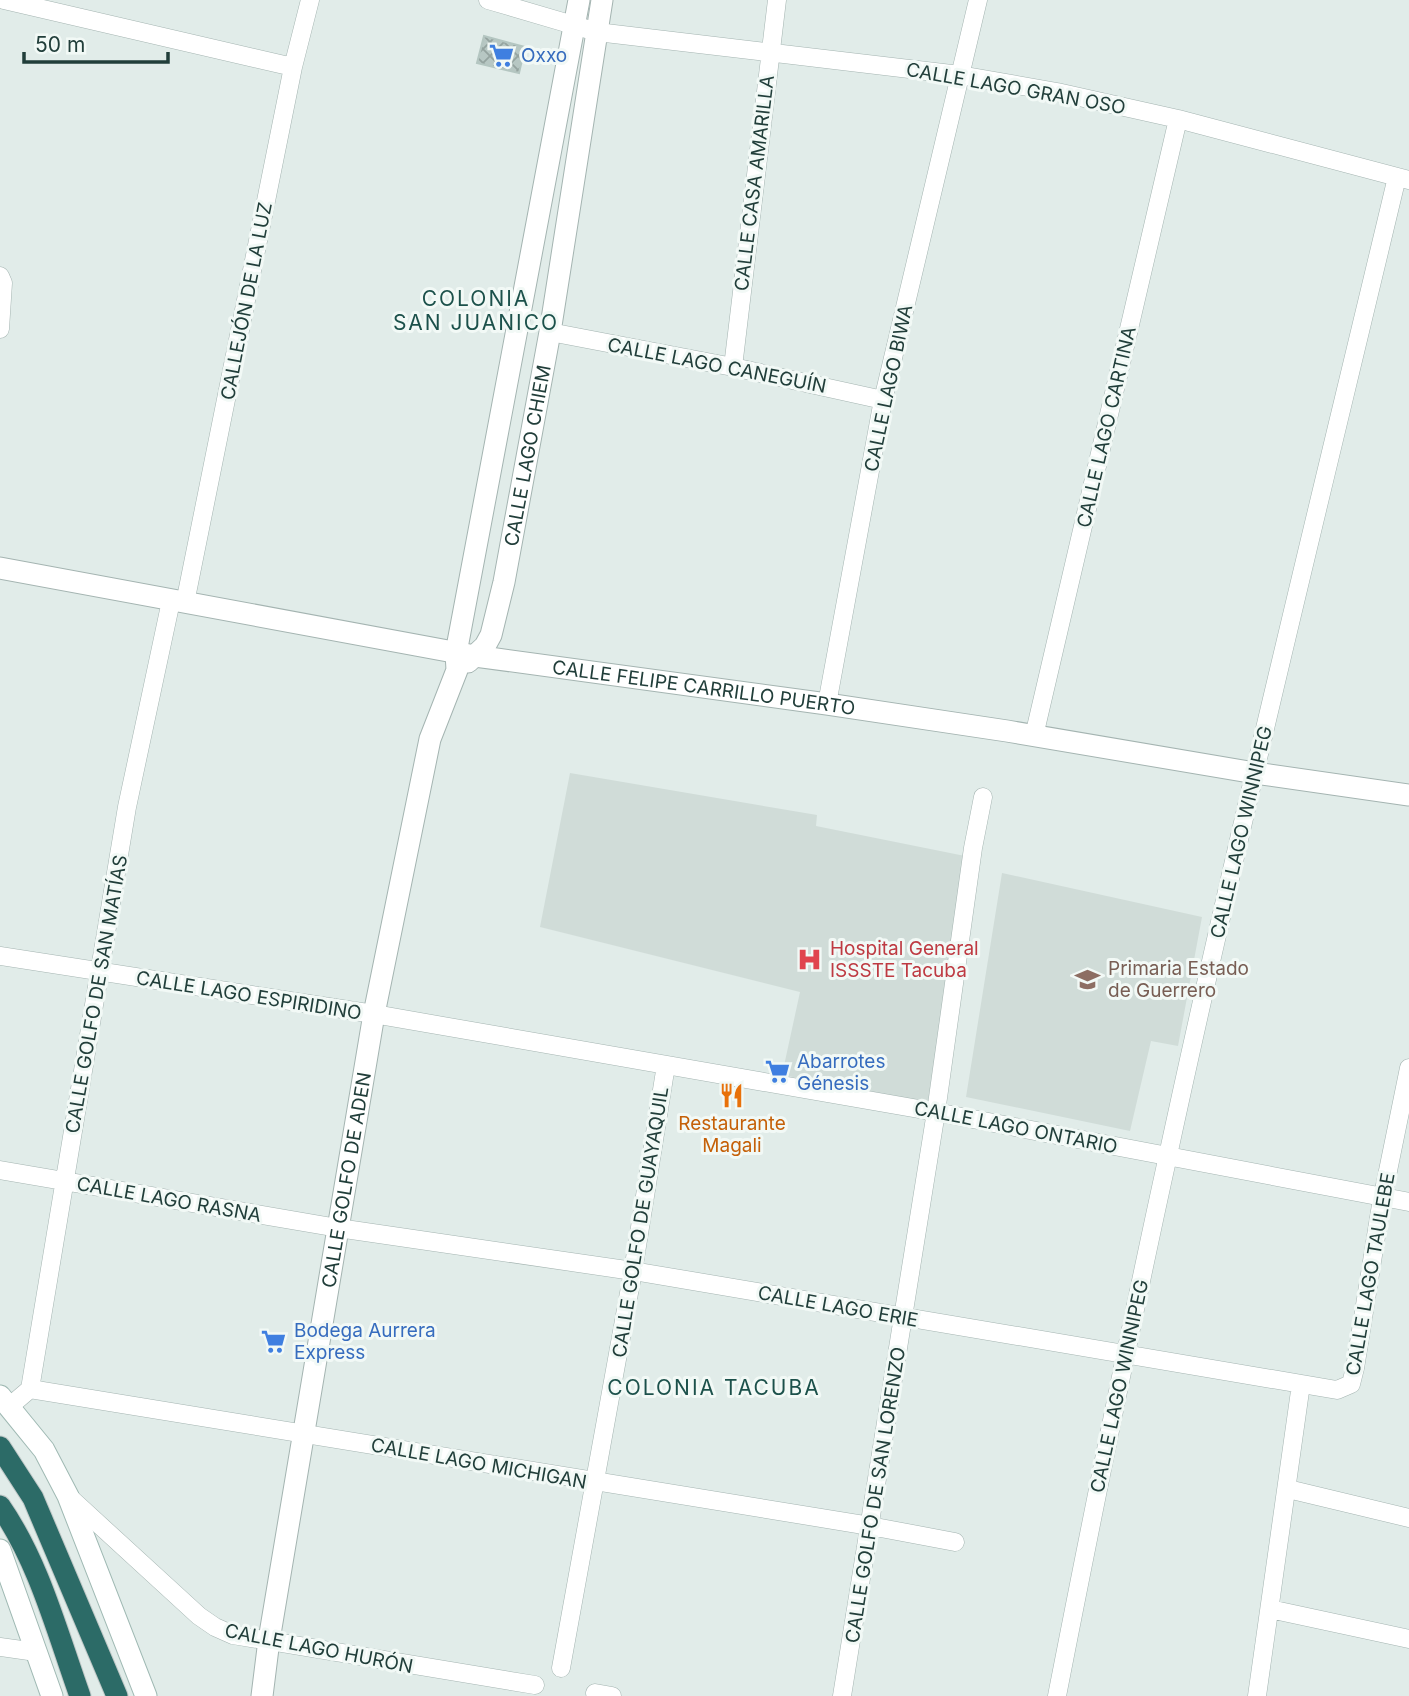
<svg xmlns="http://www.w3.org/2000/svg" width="1409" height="1696" font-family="Inter,sans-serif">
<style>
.built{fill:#d0dcd8}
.building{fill:url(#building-cross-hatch);stroke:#b4c6c1;stroke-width:2}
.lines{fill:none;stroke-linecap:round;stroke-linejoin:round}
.minor-casing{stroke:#a4b4b1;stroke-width:19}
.tertiary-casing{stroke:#a4b4b1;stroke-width:23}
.secondary-casing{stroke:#9fb9b3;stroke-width:23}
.motorway-casing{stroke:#c1c9c8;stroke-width:23}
.minor{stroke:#fff;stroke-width:18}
.tertiary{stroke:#fff;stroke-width:21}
.secondary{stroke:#fff;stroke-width:21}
.motorway{stroke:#2c6b67;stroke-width:21}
.labels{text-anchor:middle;stroke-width:6;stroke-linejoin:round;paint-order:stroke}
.shop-label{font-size:19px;fill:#366cbe;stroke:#f2f9f6;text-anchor:start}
.street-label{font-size:19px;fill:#213e3a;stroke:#f2f9f6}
.health-label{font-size:19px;fill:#be3a42;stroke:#f2f9f6;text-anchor:start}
.education-label{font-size:19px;fill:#785e54;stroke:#f2f9f6;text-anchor:start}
.food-label{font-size:19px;fill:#c56008;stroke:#f2f9f6}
.neighbourhood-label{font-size:21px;letter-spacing:2px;fill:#1c514b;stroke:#f2f9f6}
</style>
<defs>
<pattern id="building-cross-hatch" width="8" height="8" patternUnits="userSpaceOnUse" patternTransform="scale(1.75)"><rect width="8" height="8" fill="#b7c7c3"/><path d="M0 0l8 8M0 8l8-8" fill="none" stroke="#94a39f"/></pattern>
</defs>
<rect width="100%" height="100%" fill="#e1ece9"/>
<!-- built -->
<path class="built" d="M 570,773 L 817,815 L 816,826 L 965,856 L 928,1102 L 782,1075 L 800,992 L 540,927 Z
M 1002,873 L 1202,917 L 1178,1046 L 1151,1041 L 1130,1131 L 966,1097 Z"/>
<!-- building -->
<path class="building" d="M 484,36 L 525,47 L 519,73 L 477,63 Z"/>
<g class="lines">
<defs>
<path id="minor" d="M 4,0 L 293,67
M 488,0 L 597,32 L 960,75 L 1057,92 L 1178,119 L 1409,180
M 0,276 L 3,283 L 0,329
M 550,332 L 733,367 L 883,400
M 733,367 L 777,0
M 185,603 L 293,67 L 310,0
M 827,704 L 883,400 L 978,0
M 1034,736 L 1178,119
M 0,956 L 374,1014 L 936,1112 L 1409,1202
M 0,1170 L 338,1228 L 633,1271 L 1337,1390 L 1351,1384 L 1355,1368 L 1381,1205 L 1409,1068
M 30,1389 L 127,807 L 171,601
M 10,1406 L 30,1389 L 870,1526 L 955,1542
M 1288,1489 L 1409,1518
M 68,1496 L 199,1616 L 215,1627 L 233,1635 L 535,1685
M 1270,1609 L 1409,1639
M 0,1647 L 36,1652
M 561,1668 L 633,1271 L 666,1065
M 595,1693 L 612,1696
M 842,1696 L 936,1112 L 973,848 L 983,797
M 1057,1696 C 1092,1517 1128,1338 1167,1160 C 1238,831 1319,504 1397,177
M 1257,1696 L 1301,1384"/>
<g id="tertiary">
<path id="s1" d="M 0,568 L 475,656 L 827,704 L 1007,731 L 1255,773 L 1409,795"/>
<path id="s2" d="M 468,662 L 485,646 L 491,635 L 504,582 L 550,332 L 602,0"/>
<path id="s3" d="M 262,1696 L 269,1640 L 374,1014 L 430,739 L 457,670 L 456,653 L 579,0"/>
</g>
<path id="secondary" d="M 0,1396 L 44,1450 L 68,1496 L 146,1696
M 0,1550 L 52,1696"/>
<path id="motorway" d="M 0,1447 L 33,1498 L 117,1696
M 0,1506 C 39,1562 57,1632 80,1696"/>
</defs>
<!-- minor casing -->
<use href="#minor" class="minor-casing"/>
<!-- tertiary casing -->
<use href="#tertiary" class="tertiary-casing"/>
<!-- secondary casing -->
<use href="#secondary" class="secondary-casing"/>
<!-- motorway casing -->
<use href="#motorway" class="motorway-casing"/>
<!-- minor -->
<use href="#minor" class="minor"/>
<!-- tertiary -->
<use href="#tertiary" class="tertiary"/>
<!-- secondary -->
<use href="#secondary" class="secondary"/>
<!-- motorway -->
<use href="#motorway" class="motorway"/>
</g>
<!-- icons -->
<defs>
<symbol id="supermarket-bare" viewBox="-9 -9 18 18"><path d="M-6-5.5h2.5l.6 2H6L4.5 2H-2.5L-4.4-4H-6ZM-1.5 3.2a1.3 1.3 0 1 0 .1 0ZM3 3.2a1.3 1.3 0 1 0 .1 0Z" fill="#3f7fe0" stroke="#f2f9f6" stroke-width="2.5" paint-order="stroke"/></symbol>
<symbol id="hospital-bare" viewBox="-9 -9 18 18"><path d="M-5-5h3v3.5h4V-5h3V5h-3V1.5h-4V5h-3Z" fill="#e0444e" stroke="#f2f9f6" stroke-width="2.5" paint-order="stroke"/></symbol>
<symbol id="school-bare" viewBox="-9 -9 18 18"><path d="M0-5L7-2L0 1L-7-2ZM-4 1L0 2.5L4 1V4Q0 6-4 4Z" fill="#8d6e63" stroke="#f2f9f6" stroke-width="2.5" paint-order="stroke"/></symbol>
<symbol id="restaurant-bare" viewBox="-9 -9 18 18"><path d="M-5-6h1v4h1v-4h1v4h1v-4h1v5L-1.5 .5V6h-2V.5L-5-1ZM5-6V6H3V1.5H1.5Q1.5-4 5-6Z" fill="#e8710a" stroke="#f2f9f6" stroke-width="2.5" paint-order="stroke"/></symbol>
</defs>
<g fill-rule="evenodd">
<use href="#supermarket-bare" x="484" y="38" width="35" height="35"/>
<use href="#hospital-bare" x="792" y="942" width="35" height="35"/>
<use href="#school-bare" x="1070" y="962" width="35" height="35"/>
<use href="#supermarket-bare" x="760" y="1054" width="35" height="35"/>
<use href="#restaurant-bare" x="714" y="1078" width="35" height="35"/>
<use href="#supermarket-bare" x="256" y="1324" width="35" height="35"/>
</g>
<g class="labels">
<!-- shop labels -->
<g class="shop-label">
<text x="521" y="62">Oxxo</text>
<text x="797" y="1068">Abarrotes<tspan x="797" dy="22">Génesis</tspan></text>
<text x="294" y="1337">Bodega Aurrera<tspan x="294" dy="22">Express</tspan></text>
</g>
<!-- street labels -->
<g class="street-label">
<text transform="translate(1016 88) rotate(10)" y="7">CALLE LAGO GRAN OSO</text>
<text transform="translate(754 183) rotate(-83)" y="7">CALLE CASA AMARILLA</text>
<text transform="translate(246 301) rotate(-79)" y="7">CALLEJÓN DE LA LUZ</text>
<text transform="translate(717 365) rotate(11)" y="7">CALLE LAGO CANEGUÍN</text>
<text transform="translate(888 388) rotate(-78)" y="7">CALLE LAGO BIWA</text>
<text transform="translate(1106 427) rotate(-77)" y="7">CALLE LAGO CARTINA</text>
<text dy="7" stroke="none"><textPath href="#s2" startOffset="219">CALLE LAGO CHIEM</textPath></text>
<text dy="7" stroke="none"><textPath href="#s1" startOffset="714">CALLE FELIPE CARRILLO PUERTO</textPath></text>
<text transform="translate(1241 832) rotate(-77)" y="7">CALLE LAGO WINNIPEG</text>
<text transform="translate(96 994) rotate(-80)" y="7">CALLE GOLFO DE SAN MATÍAS</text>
<text transform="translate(249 995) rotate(9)" y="7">CALLE LAGO ESPIRIDINO</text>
<text transform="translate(1016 1127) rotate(11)" y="7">CALLE LAGO ONTARIO</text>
<text dy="7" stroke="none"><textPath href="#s3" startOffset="523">CALLE GOLFO DE ADEN</textPath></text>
<text transform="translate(169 1199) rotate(10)" y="7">CALLE LAGO RASNA</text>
<text transform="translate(640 1222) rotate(-81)" y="7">CALLE GOLFO DE GUAYAQUIL</text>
<text transform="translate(1370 1274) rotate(-80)" y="7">CALLE LAGO TAULEBE</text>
<text transform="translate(838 1306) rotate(10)" y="7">CALLE LAGO ERIE</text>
<text transform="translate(1119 1386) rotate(-78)" y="7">CALLE LAGO WINNIPEG</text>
<text transform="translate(479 1463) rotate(10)" y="7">CALLE LAGO MICHIGAN</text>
<text transform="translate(875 1495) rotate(-81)" y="7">CALLE GOLFO DE SAN LORENZO</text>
<text transform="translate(319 1648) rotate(11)" y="7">CALLE LAGO HURÓN</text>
</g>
<!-- health labels -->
<g class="health-label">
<text x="830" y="955">Hospital General<tspan x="830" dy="22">ISSSTE Tacuba</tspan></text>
</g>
<!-- education labels -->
<g class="education-label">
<text x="1108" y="975">Primaria Estado<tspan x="1108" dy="22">de Guerrero</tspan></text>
</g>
<!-- food labels -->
<g class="food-label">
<text x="732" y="1130">Restaurante<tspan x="732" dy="22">Magali</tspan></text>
</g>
<!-- neighbourhood labels -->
<g class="neighbourhood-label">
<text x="476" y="306">COLONIA<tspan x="476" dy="24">SAN JUANICO</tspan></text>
<text x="714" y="1395">COLONIA TACUBA</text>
</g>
</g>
<!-- scale -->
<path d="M24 52v10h144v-10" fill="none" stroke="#213e3a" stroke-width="3.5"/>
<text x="35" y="52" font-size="21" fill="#213e3a" stroke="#f2f9f6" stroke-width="5" paint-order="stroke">50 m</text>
</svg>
